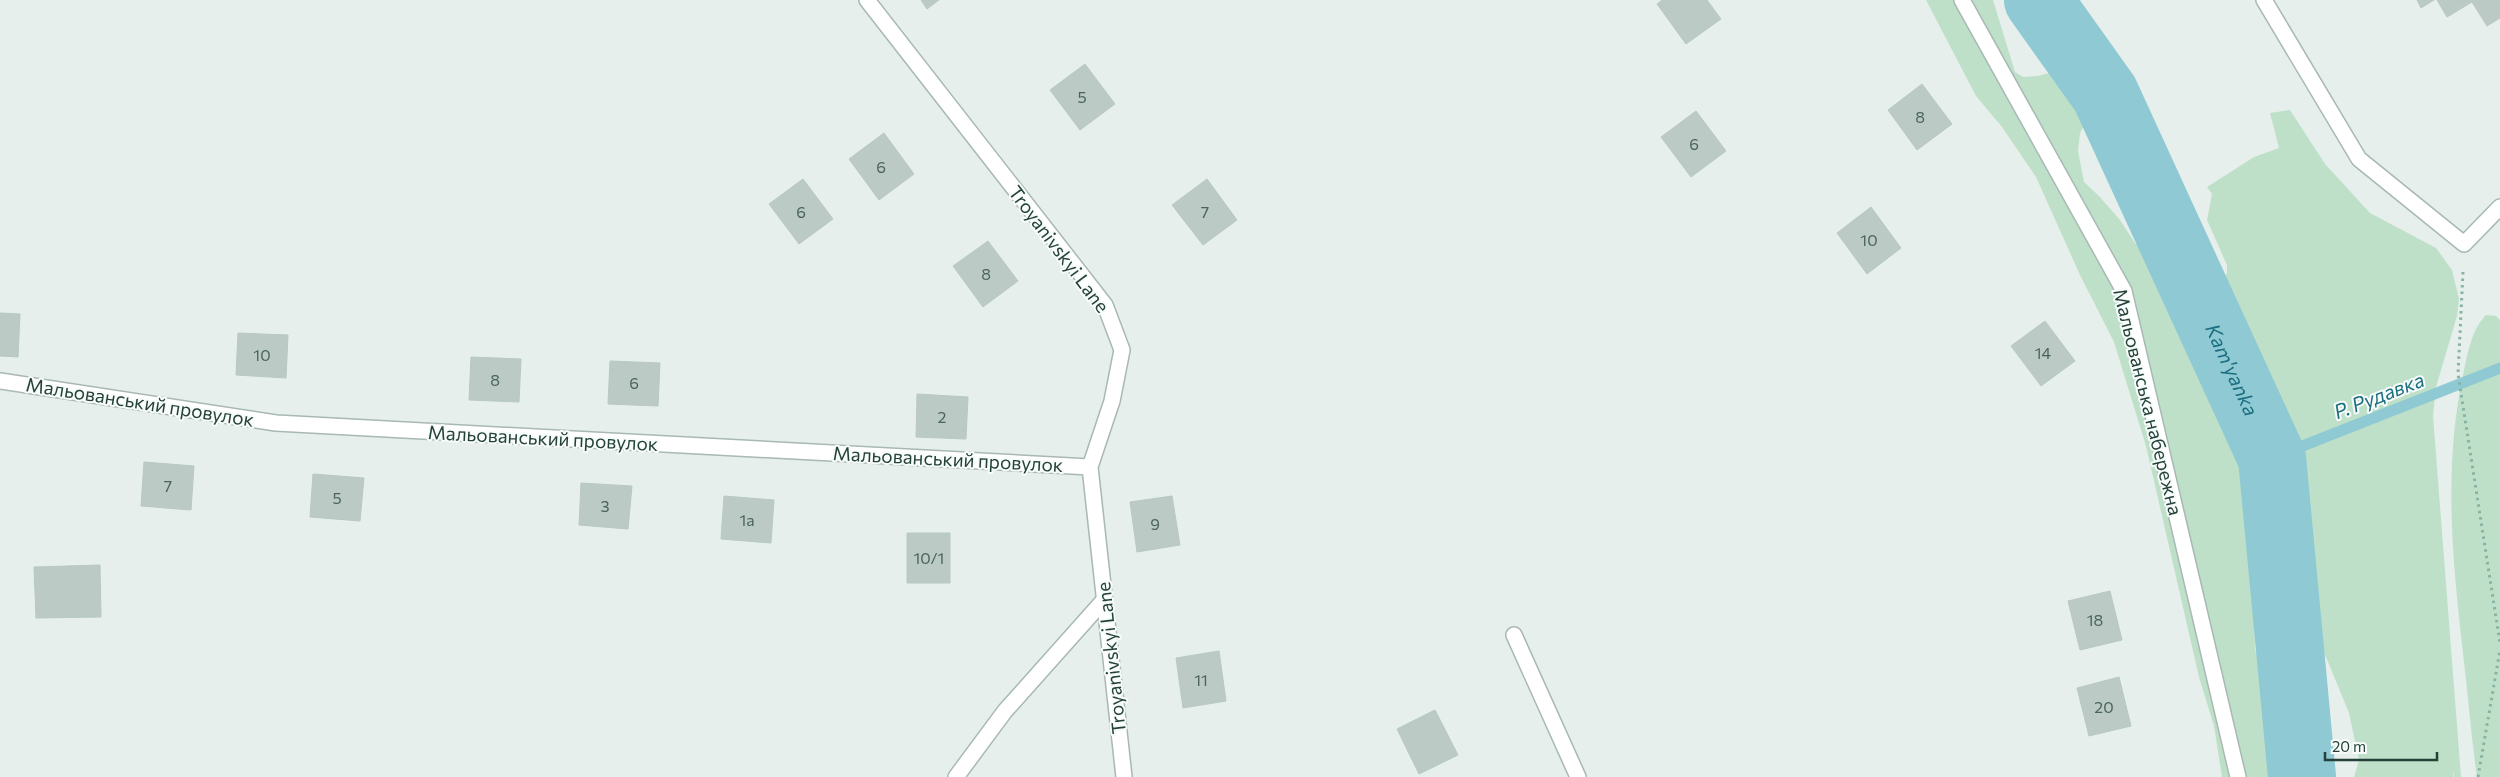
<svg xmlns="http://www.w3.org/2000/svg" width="2500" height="777" font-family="Commissioner,sans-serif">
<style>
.green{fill:#bfe0c8}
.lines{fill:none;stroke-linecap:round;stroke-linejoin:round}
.stream{stroke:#8ec9d4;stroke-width:11}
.river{stroke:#8ec9d4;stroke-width:68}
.building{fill:#bbcac4;stroke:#b8c9c2}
.lane-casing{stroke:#a8b8b2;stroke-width:18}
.street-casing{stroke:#a8b8b2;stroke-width:18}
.path{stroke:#86b3a5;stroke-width:3;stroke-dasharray:2.5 4;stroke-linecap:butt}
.lane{stroke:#fff;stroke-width:15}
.street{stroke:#fff;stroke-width:15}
.labels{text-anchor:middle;stroke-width:4;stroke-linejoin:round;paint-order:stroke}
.number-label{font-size:16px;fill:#4a645c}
.street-label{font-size:19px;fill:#24423a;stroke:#f7fbf9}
.water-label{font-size:20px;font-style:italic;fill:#1c6f80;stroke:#f7fbf9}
</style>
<rect width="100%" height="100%" fill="#e6efeb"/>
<!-- green -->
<path class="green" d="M 1926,0 L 1993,0 L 2015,72 L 2023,77 L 2038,76 L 2049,73 L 2061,73 L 2074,80 L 2087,100 L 2087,119 L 2080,133 L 2078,151 L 2084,182 L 2099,196 L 2120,220 L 2135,243 L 2154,264 L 2171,291 L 2203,365 L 2223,400 L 2242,461 L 2252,556 L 2255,649 L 2270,711 L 2289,777 L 2222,777 L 2214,726 L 2199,677 L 2146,446 L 2114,342 L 2080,275 L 2036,177 L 2002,127 L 1976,96 Z
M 2290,110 L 2325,164 L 2370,213 L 2436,248 L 2452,270 L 2459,299 L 2457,316 L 2436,387 L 2433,416 L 2461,777 L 2454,777 L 2453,771 L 2453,777 L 2354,777 L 2359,760 L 2349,713 L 2326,657 L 2296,603 L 2294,584 L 2302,558 L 2301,535 L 2297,464 L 2290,430 L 2280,404 L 2258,364 L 2221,284 L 2227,273 L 2227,265 L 2207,220 L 2212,194 L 2207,187 L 2254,157 L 2279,148 L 2270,113 Z
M 2486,315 L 2496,316 L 2500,320 L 2500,777 L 2477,777 C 2471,736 2468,694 2463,653 C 2452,557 2443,466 2464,370 C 2468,352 2472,329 2486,315 Z"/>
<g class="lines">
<!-- stream -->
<path class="stream" d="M 2272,458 L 2500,368"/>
<!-- river -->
<path class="river" id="s1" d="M 2038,0 L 2105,94 L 2272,458 L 2302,777"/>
</g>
<!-- building -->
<path class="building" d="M 921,0 L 939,0 L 927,9 Z
M 1662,0 L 1707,0 L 1721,19 L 1686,44 L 1657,4 Z
M 2417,0 L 2434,0 L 2421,8 Z
M 2437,0 L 2500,0 L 2500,18 L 2487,26 L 2472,2 L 2447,17 Z
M 1085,64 L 1115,104 L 1080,130 L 1050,90 Z
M 1922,84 L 1952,124 L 1917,150 L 1888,110 Z
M 1696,111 L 1726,151 L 1691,177 L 1661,137 Z
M 884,133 L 914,174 L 879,200 L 849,159 Z
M 803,179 L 833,219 L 799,244 L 769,204 Z
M 1207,179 L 1237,220 L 1203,245 L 1172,205 Z
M 1871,207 L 1901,248 L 1867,274 L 1837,233 Z
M 988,241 L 1018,281 L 983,307 L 953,266 Z
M 0,313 L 20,314 L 18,357 L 0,356 Z
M 2045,321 L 2075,361 L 2041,386 L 2011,346 Z
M 238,333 L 288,335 L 286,378 L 236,375 Z
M 471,357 L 521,359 L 519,402 L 469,400 Z
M 610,361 L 660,363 L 658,406 L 608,404 Z
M 917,394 L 968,397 L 966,439 L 916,437 Z
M 144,462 L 194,466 L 191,510 L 141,506 Z
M 313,474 L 364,478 L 360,521 L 310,517 Z
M 581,483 L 632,486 L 628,529 L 579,525 Z
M 724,496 L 774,500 L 771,543 L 721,539 Z
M 1172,496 L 1180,545 L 1137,552 L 1130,502 Z
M 907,533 L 950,533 L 950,583 L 907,583 Z
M 100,565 L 101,617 L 36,618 L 34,567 Z
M 2110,591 L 2122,640 L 2080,650 L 2068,601 Z
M 1219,651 L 1226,701 L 1183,708 L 1176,658 Z
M 2119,677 L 2131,726 L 2089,736 L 2077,688 Z
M 1435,710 L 1458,755 L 1419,774 L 1397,729 Z"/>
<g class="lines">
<defs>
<path id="lane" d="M 1514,635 L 1578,777
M 956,777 L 1005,711 L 1104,600"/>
<path id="street" d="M 867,0 L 1105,305 L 1122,350 L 1112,401 L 1090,467 L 1124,777
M 1962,0 L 2124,291 L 2238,777
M 2264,0 L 2359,159 L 2464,244 L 2500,207
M 0,381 L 276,423 L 1090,467"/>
</defs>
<!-- lane casing -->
<use href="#lane" class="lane-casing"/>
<!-- street casing -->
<use href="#street" class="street-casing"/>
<!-- path -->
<path class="path" d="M 2463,272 L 2458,374 L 2500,643
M 2478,777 L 2500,650"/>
<!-- lane -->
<use href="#lane" class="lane"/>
<!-- street -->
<use href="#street" class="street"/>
</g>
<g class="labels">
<!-- number labels -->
<g class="number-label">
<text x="1082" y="103">5</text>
<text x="1920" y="123">8</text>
<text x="1694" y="150">6</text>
<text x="881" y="173">6</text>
<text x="801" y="218">6</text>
<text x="1205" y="218">7</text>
<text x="1869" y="246">10</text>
<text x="986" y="280">8</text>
<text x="2043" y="359">14</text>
<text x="262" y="361">10</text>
<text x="495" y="386">8</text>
<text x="634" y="389">6</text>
<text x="942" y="423">2</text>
<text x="168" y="492">7</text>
<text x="337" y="504">5</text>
<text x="605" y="512">3</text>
<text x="747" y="526">1а</text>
<text x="1155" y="530">9</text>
<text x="929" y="564">10/1</text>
<text x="2095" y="626">18</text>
<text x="1201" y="686">11</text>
<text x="2104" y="713">20</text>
</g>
<!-- street labels -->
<g class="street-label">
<text transform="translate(1059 249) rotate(53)" y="7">Troyanivskyi Lane</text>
<text transform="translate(140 402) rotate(9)" y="7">Мальованський провулок</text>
<text transform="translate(2148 402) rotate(76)" y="7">Мальованська набережна</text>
<text transform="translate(543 438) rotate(3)" y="7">Мальованський провулок</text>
<text transform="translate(948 459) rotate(3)" y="7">Мальованський провулок</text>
<text transform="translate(1111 658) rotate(-96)" y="7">Troyanivskyi Lane</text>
</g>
<!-- water labels -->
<g class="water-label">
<text dy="7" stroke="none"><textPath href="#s1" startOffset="419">Kam'yanka</textPath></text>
<text transform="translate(2379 396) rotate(-21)" y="7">Р. Рудавка</text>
</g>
</g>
<!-- scale -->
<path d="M2325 752v8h112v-8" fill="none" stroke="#24423a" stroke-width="2.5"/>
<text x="2332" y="752" font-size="15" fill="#24423a" stroke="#f7fbf9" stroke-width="4" paint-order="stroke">20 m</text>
</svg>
